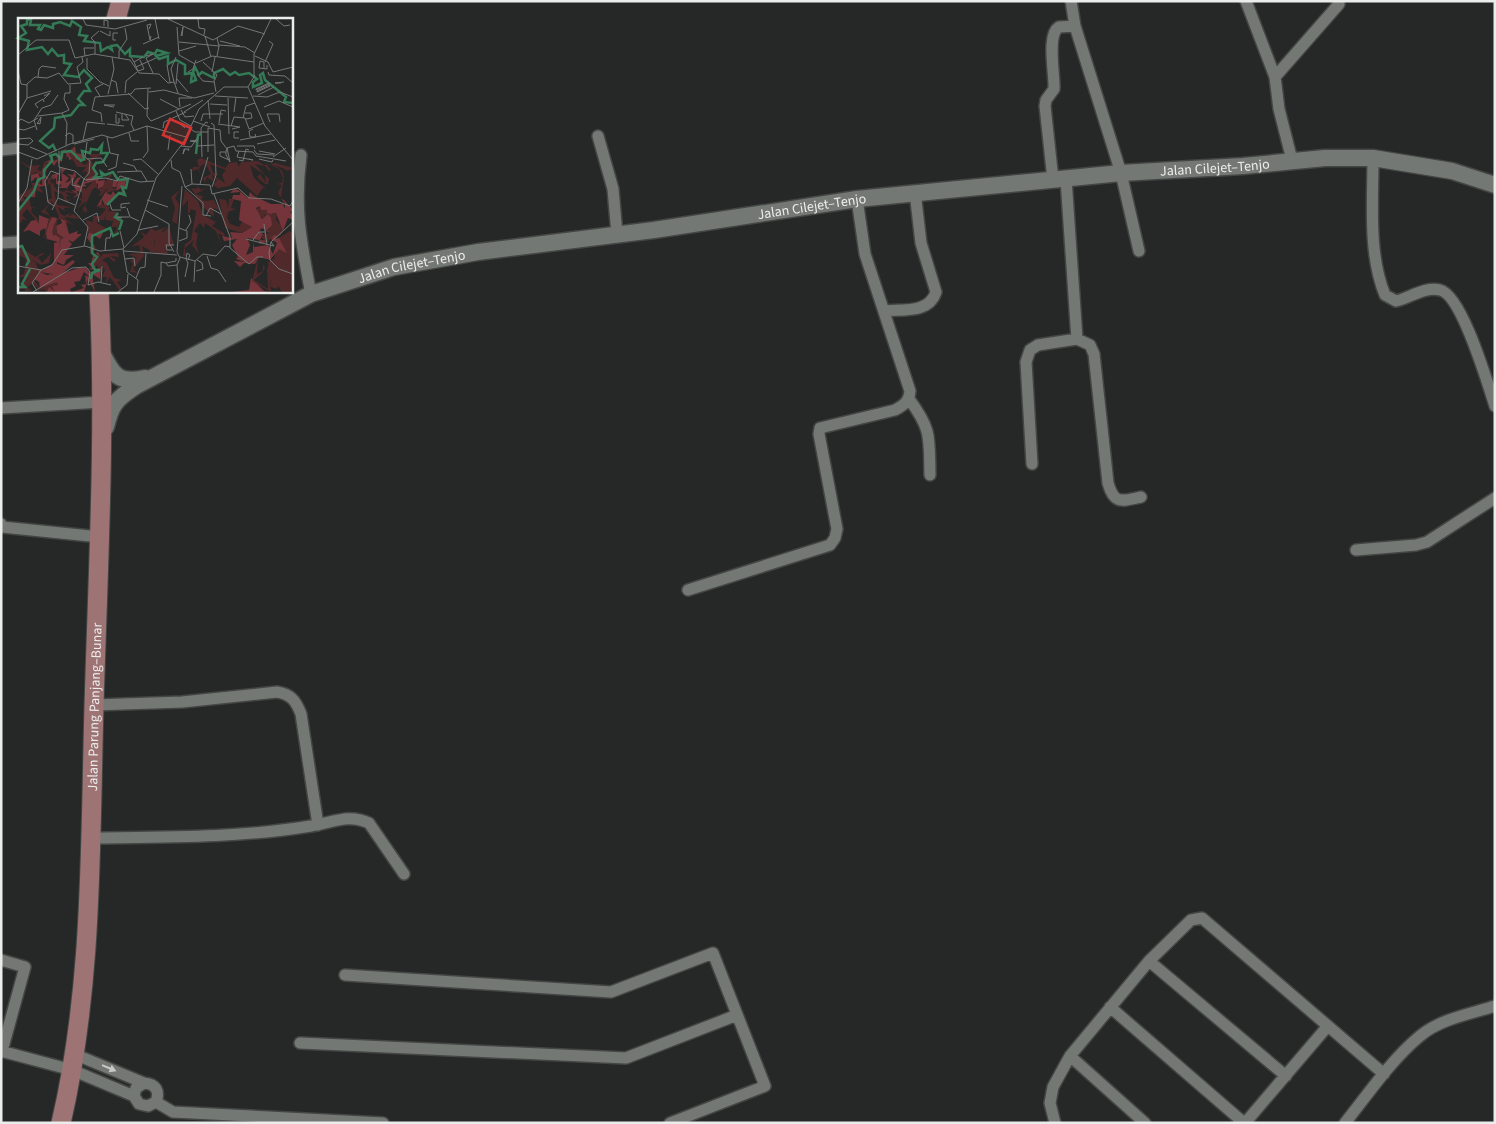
<svg xmlns="http://www.w3.org/2000/svg" width="1496" height="1124" font-family="'Source Sans 3',sans-serif">
<style>
.lines{fill:none;stroke-linecap:round;stroke-linejoin:round}
.street-casing{stroke:#434644;stroke-width:14}
.secondary-casing{stroke:#434644;stroke-width:19}
.primary-casing{stroke:#434644;stroke-width:21}
.street{stroke:#747875;stroke-width:11}
.secondary{stroke:#747875;stroke-width:16}
.primary{stroke:#9d7374;stroke-width:19}
.oneway{fill:#c7cac8}
.labels{text-anchor:middle;stroke-width:4;stroke-linejoin:round;paint-order:stroke}
.street-label{font-size:14px;fill:#ebedec;stroke:#252826}
.inset-river{fill:none;stroke:#347a57;stroke-width:2.5}
.inset-road{fill:none;stroke:#747775;stroke-width:1}
.view{fill:#d73232;fill-opacity:0.15;stroke:#d73232;stroke-width:2.5}
.inset-edge{fill:none;stroke:#ebedec;stroke-width:2.5}
</style>
<rect width="100%" height="100%" fill="#252826"/>
<g class="lines">
<defs>
<path id="street" d="M 1246,1 L 1275,77 L 1279,109 L 1292,160
M 1075,26 L 1121,173 L 1139,251
M 1275,77 L 1339,4
M 598,136 L 613,189 L 617,234
M 1,150 L 19,148
M 301,155 C 294,209 301,242 311,294
M 1373,158 C 1373,202 1368,254 1385,295 L 1396,301 C 1409,298 1426,286 1440,290 C 1462,295 1488,385 1495,406
M 1053,180 L 1045,106 L 1046,100 L 1054,89 C 1055,75 1046,35 1059,27 L 1075,26 L 1071,1
M 1,243 L 19,242
M 884,311 C 902,309 929,314 936,292 L 921,243 L 915,192
M 1077,339 L 1090,345 L 1094,354 L 1108,483 C 1114,505 1122,501 1141,497
M 909,399 C 932,430 929,437 930,475
M 1,408 L 102,402
M 1032,464 L 1026,362 L 1030,350 L 1038,345 L 1077,339 L 1066,179
M 1,524 L 2,527 L 100,537
M 1356,550 L 1416,545 L 1427,542 L 1495,498
M 688,590 L 830,545 L 835,538 L 837,529 L 819,434 L 820,428 L 895,410 C 904,405 909,402 910,391 L 865,254 L 857,199
M 94,705 L 182,702 L 277,692 C 291,694 296,701 301,714 L 318,825
M 91,838 C 165,837 238,838 311,826 C 332,823 348,813 369,823 L 404,874
M 1,960 L 25,967 L 2,1051
M 1149,961 L 1286,1076
M 345,975 L 611,992 L 713,953 L 765,1086 L 670,1123
M 1110,1007 L 1244,1123
M 300,1043 L 626,1058 L 737,1015
M 1,1051 L 72,1070 L 134,1096
M 74,1054 L 144,1083 C 156,1084 160,1091 156,1102 L 148,1106 L 139,1104 L 134,1096 L 136,1088 L 144,1083
M 1070,1056 L 1145,1123
M 156,1102 L 173,1112 L 383,1123
M 1055,1123 L 1050,1103 L 1053,1087 L 1070,1056 L 1149,961 L 1191,920 L 1202,918 L 1384,1074
M 1245,1123 L 1327,1027
M 1345,1123 C 1368,1094 1392,1059 1420,1036 C 1440,1019 1470,1014 1495,1006"/>
<g id="secondary">
<path d="M 102,353 C 113,375 118,384 145,378"/>
<path id="s1" d="M 106,427 C 111,405 116,399 136,386 L 311,294 L 394,267 L 478,252 L 654,230 L 857,199 L 1121,173 L 1243,166 L 1325,158 L 1373,158 L 1452,171 L 1495,185"/>
</g>
<g id="primary">
<path d="M 116,19 L 121,1"/>
<path id="s2" d="M 61,1123 C 93,986 90,845 94,706 C 98,568 106,429 99,291"/>
</g>
</defs>
<!-- street casing -->
<use href="#street" class="street-casing"/>
<!-- secondary casing -->
<use href="#secondary" class="secondary-casing"/>
<!-- primary casing -->
<use href="#primary" class="primary-casing"/>
<!-- street -->
<use href="#street" class="street"/>
<!-- secondary -->
<use href="#secondary" class="secondary"/>
<!-- primary -->
<use href="#primary" class="primary"/>
</g>
<!-- one-way arrows -->
<defs><path id="oneway-solid" d="M-6-.8H1V-3.2L6.5 0L1 3.2V.8H-6Z" transform="scale(1.25)"/></defs>
<use class="oneway" href="#oneway-solid" transform="translate(109 1068) rotate(23)"/>
<g class="labels">
<!-- street labels -->
<g class="street-label">
<text dy="5" stroke="none"><textPath href="#s1" startOffset="1165">Jalan Cilejet–Tenjo</textPath></text>
<text dy="5" stroke="none"><textPath href="#s1" startOffset="760">Jalan Cilejet–Tenjo</textPath></text>
<text dy="5" stroke="none"><textPath href="#s1" startOffset="355">Jalan Cilejet–Tenjo</textPath></text>
<text dy="5" stroke="none"><textPath href="#s2" startOffset="418">Jalan Parung Panjang–Bunar</textPath></text>
</g>
</g>
<!-- overview -->
<g transform="translate(18 18)">
<rect width="275" height="275" fill="#252826"/>
<path d="M 201,181 L 208,182 L 210,190 L 211,181 L 216,181 L 213,190 L 218,191 L 210,194 L 209,199 L 212,206 L 221,209 L 225,202 L 234,209 L 224,215 L 207,210 ZM 242,188 L 250,192 L 249,195 L 259,196 L 258,202 L 266,210 L 263,217 L 248,223 L 244,220 L 245,216 L 253,215 L 249,213 L 252,208 L 247,196 L 246,201 L 237,193 ZM 151,209 L 156,227 L 148,230 L 150,236 L 132,234 L 135,219 L 128,223 L 128,220 L 140,217 L 136,219 L 136,230 L 137,221 ZM 272,213 L 275,216 L 275,265 L 273,274 L 264,274 L 260,268 L 259,271 L 253,269 L 250,244 L 256,241 L 261,220 Z" fill="#50292b"/>
<path d="M 57,128 L 58,135 L 67,137 L 68,143 L 58,142 L 54,134 L 51,136 L 54,141 L 51,142 L 50,138 L 47,140 L 49,137 L 46,134 L 45,140 L 40,146 L 40,142 L 36,148 L 32,143 L 27,156 L 31,162 L 27,160 L 27,168 L 18,169 L 17,179 L 9,179 L 9,184 L 5,190 L 0,194 L 9,179 L 21,164 L 18,159 L 13,164 L 13,157 L 20,155 L 23,162 L 21,166 L 24,167 L 25,152 L 31,144 L 25,145 L 32,142 L 34,143 L 34,138 L 36,143 L 40,141 L 38,137 L 43,141 L 43,134 L 50,129 L 47,132 L 50,135 ZM 37,149 L 34,157 L 40,155 L 39,163 L 44,163 L 43,150 L 48,151 L 44,155 L 51,160 L 47,165 L 52,163 L 53,159 L 49,156 L 55,157 L 57,153 L 58,158 L 49,170 L 41,170 L 44,167 L 38,166 L 38,160 L 34,162 L 36,158 L 32,162 ZM 94,155 L 101,161 L 111,161 L 107,165 L 109,171 L 104,170 L 107,178 L 101,175 L 87,188 L 84,181 L 84,187 L 79,188 L 88,173 L 93,173 L 88,175 L 93,177 L 95,173 L 98,177 L 104,173 L 103,170 L 98,173 L 99,169 L 93,169 L 95,163 L 99,163 ZM 77,157 L 76,160 L 81,159 L 80,163 L 87,162 L 86,168 L 80,171 L 80,165 L 73,173 L 72,173 L 77,163 L 66,166 L 69,168 L 64,169 L 64,174 L 58,173 L 61,177 L 54,181 L 59,176 L 53,172 L 58,173 L 55,166 L 59,160 L 63,159 L 59,166 L 63,168 L 65,163 L 69,164 L 67,161 ZM 228,170 L 236,178 L 253,186 L 265,186 L 267,191 L 267,185 L 263,181 L 266,182 L 275,192 L 272,194 L 275,198 L 275,202 L 270,200 L 265,213 L 258,195 L 252,196 L 248,194 L 250,192 L 243,192 L 242,188 L 238,190 L 244,201 L 250,196 L 253,200 L 254,207 L 249,212 L 253,216 L 244,210 L 241,213 L 245,216 L 242,222 L 252,223 L 241,226 L 241,222 L 229,220 L 232,227 L 228,237 L 235,234 L 235,224 L 236,229 L 250,227 L 255,236 L 259,225 L 253,221 L 256,217 L 260,218 L 257,221 L 261,220 L 269,235 L 261,231 L 252,242 L 241,239 L 237,246 L 226,245 L 222,249 L 216,243 L 227,244 L 218,241 L 220,239 L 214,227 L 219,221 L 206,223 L 204,218 L 214,220 L 212,214 L 224,215 L 234,209 L 221,202 L 223,183 L 214,181 L 215,177 L 222,177 L 222,174 L 212,175 L 216,171 L 220,172 L 230,180 L 232,174 ZM 21,197 L 31,201 L 29,208 L 34,199 L 39,200 L 35,218 L 39,215 L 38,208 L 44,205 L 42,200 L 48,203 L 51,216 L 60,213 L 59,216 L 64,216 L 55,224 L 50,222 L 54,226 L 46,237 L 56,237 L 48,242 L 46,247 L 39,244 L 39,246 L 46,248 L 55,242 L 57,244 L 45,255 L 61,250 L 68,250 L 73,257 L 75,254 L 79,255 L 80,252 L 69,251 L 74,250 L 70,245 L 73,245 L 75,238 L 72,232 L 75,228 L 69,220 L 71,214 L 85,215 L 82,221 L 76,217 L 73,222 L 77,229 L 75,236 L 80,237 L 78,235 L 80,234 L 83,240 L 81,238 L 75,246 L 77,252 L 83,249 L 82,261 L 74,256 L 77,274 L 70,261 L 66,274 L 54,274 L 66,270 L 63,267 L 68,266 L 67,257 L 73,260 L 66,254 L 62,263 L 56,264 L 58,268 L 52,271 L 53,274 L 21,274 L 28,274 L 29,269 L 22,270 L 21,264 L 16,261 L 22,254 L 29,257 L 34,256 L 21,254 L 17,250 L 23,252 L 36,245 L 36,225 L 40,224 L 29,221 L 27,210 L 22,213 L 22,218 L 11,212 L 5,214 L 13,203 L 20,201 L 21,206 ZM 233,260 L 246,273 L 252,274 L 213,274 L 231,272 Z" fill="#743439"/>
<path d="M 54,134 L 57,141 L 67,147 L 74,139 L 70,136 L 85,136 L 73,143 L 75,146 L 78,142 L 74,150 L 78,156 L 69,160 L 68,153 L 63,155 L 68,149 L 59,149 L 51,136 ZM 183,140 L 207,150 L 211,145 L 219,144 L 221,149 L 223,144 L 240,143 L 246,147 L 258,145 L 275,150 L 270,153 L 258,147 L 264,153 L 266,159 L 263,180 L 260,175 L 264,167 L 258,166 L 264,165 L 265,160 L 261,151 L 252,146 L 249,147 L 253,152 L 251,153 L 247,148 L 237,146 L 251,161 L 250,166 L 247,166 L 239,159 L 242,156 L 248,165 L 247,157 L 232,147 L 236,160 L 248,171 L 245,170 L 239,178 L 219,160 L 212,168 L 200,170 L 195,167 L 199,162 L 194,156 L 195,163 L 189,159 L 187,165 L 185,160 L 193,156 L 187,145 L 181,150 L 182,156 L 180,151 L 174,153 L 175,149 L 181,149 L 179,142 ZM 192,146 L 208,152 L 204,157 L 207,165 L 199,160 L 197,157 L 202,156 L 195,155 ZM 0,142 L 11,148 L 22,147 L 19,152 L 23,153 L 26,145 L 31,146 L 25,152 L 25,159 L 18,154 L 11,158 L 12,151 ZM 92,155 L 94,158 L 90,160 L 94,162 L 95,171 L 98,170 L 99,164 L 104,163 L 100,164 L 98,172 L 88,175 L 89,170 L 84,177 L 80,178 L 83,174 L 76,168 L 67,188 L 71,195 L 68,192 L 68,196 L 66,192 L 63,197 L 68,183 L 57,192 L 64,184 L 61,180 L 68,181 L 64,180 L 64,170 L 68,171 L 77,161 L 80,171 L 84,170 ZM 31,157 L 33,165 L 43,167 L 35,166 L 39,172 L 46,174 L 51,169 L 49,173 L 57,174 L 59,176 L 47,174 L 52,179 L 48,178 L 49,182 L 53,181 L 48,185 L 44,176 L 36,173 L 39,187 L 54,189 L 46,190 L 47,193 L 40,189 L 42,195 L 46,198 L 52,195 L 50,199 L 55,196 L 62,201 L 46,199 L 56,208 L 49,204 L 50,214 L 47,202 L 43,200 L 39,203 L 38,214 L 46,220 L 43,221 L 41,233 L 42,220 L 34,215 L 36,206 L 41,199 L 34,183 L 27,192 L 33,199 L 27,219 L 33,228 L 26,219 L 32,198 L 23,194 L 31,186 L 28,183 L 34,180 L 32,165 L 29,168 ZM 13,165 L 18,165 L 26,175 L 16,172 L 11,178 L 13,189 L 18,190 L 14,190 L 13,194 L 20,201 L 21,206 L 9,191 L 4,197 L 10,203 L 5,201 L 2,206 L 0,188 L 5,188 L 10,179 L 5,179 L 7,183 L 0,184 L 0,178 L 15,169 ZM 179,168 L 183,172 L 191,169 L 178,176 L 186,179 L 183,181 L 187,183 L 196,182 L 201,192 L 195,190 L 196,199 L 186,190 L 173,170 L 168,169 L 179,171 ZM 167,171 L 180,183 L 185,197 L 198,204 L 194,208 L 206,215 L 207,219 L 200,215 L 204,229 L 198,213 L 187,205 L 186,210 L 182,205 L 176,213 L 180,216 L 178,226 L 181,236 L 174,227 L 176,222 L 167,230 L 168,238 L 165,238 L 167,226 L 173,222 L 178,193 L 173,191 L 170,197 L 170,182 L 164,189 ZM 162,172 L 157,180 L 161,186 L 159,206 L 154,203 L 157,190 L 153,179 ZM 83,183 L 86,188 L 91,184 L 88,188 L 92,189 L 90,193 L 100,194 L 96,199 L 104,203 L 100,207 L 100,216 L 95,217 L 99,211 L 98,208 L 93,210 L 95,203 L 87,202 L 88,195 L 86,202 L 79,202 L 79,205 L 91,212 L 85,211 L 85,215 L 79,217 L 70,214 L 68,202 L 75,204 L 75,198 L 82,198 L 88,191 L 76,188 L 83,188 ZM 149,209 L 144,213 L 145,217 L 137,221 L 133,233 L 124,228 L 126,238 L 115,251 L 120,255 L 112,254 L 115,246 L 112,242 L 119,240 L 110,236 L 123,235 L 121,227 L 113,229 L 126,219 L 122,213 L 128,217 L 133,210 L 137,213 ZM 2,228 L 17,239 L 24,235 L 27,236 L 20,239 L 24,245 L 33,235 L 31,245 L 23,247 L 12,241 L 18,245 L 21,254 L 30,251 L 23,254 L 38,257 L 22,254 L 16,262 L 22,270 L 39,264 L 40,267 L 34,268 L 37,274 L 31,269 L 29,274 L 25,271 L 20,274 L 21,271 L 14,265 L 9,270 L 14,272 L 7,274 L 7,271 L 0,271 L 9,260 L 0,258 L 6,256 L 8,241 L 1,237 L 0,240 ZM 78,235 L 83,240 L 84,236 L 100,235 L 101,239 L 92,238 L 98,242 L 96,244 L 90,239 L 84,242 L 89,245 L 96,260 L 104,262 L 99,264 L 104,271 L 102,273 L 92,259 L 87,266 L 89,259 L 84,259 L 87,252 L 84,247 L 80,250 L 79,246 L 77,252 L 74,246 ZM 240,240 L 239,256 L 245,253 L 245,246 L 247,250 L 245,254 L 236,262 L 250,271 L 249,251 L 251,246 L 253,274 L 234,263 Z" fill="#50292b" fill-rule="evenodd"/>
<path class="inset-river" d="M 8,1 L 13,2 L 12,7 L 22,7 L 20,11 L 23,12 L 26,7 L 35,10 L 35,6 L 42,4 L 52,8 L 54,3 L 63,9 L 61,17 L 69,18 L 66,23 L 82,25 L 83,33 L 90,29 L 94,32 L 93,28 L 99,27 L 107,36 L 112,31 L 112,38 L 126,39 L 130,34 L 137,36 L 139,32 L 149,35 L 138,38 L 141,41 L 150,38 L 150,46 L 158,42 L 167,47 L 167,56 L 174,55 L 173,64 L 178,62 L 175,54 L 177,49 L 181,57 L 184,54 L 196,60 L 196,55 L 205,51 L 212,57 L 217,54 L 221,57 L 231,55 L 239,61 L 235,64 L 235,69 L 244,65 L 242,57 L 245,55 L 247,62 L 268,79 L 266,84 L 275,85M 9,2 L 9,6 L 3,8 L 8,15 L 0,20 L 11,23 L 9,32 L 24,29 L 30,36 L 34,31 L 40,38 L 46,37 L 46,45 L 53,46 L 46,57 L 60,59 L 66,52 L 74,60 L 68,66 L 72,73 L 66,73 L 60,81 L 66,87 L 61,87 L 53,97 L 37,100 L 36,110 L 22,123 L 31,130 L 35,127 L 38,133M 178,136 L 180,117 L 183,116M 31,138 L 38,136 L 43,141 L 44,134 L 53,133 L 63,143 L 66,141 L 64,133 L 72,135 L 73,131 L 80,132 L 84,127 L 83,135 L 90,135 L 85,144 L 78,145 L 75,150 L 79,156 L 76,160 L 84,158 L 83,154 L 87,157 L 95,154 L 100,162 L 110,161 L 108,170 L 104,169 L 107,177 L 101,175 L 89,187M 0,193 L 16,173 L 20,162 L 26,159 L 26,152 L 34,143 L 33,138M 100,195 L 97,199 L 104,203 L 101,212M 0,229 L 4,228 L 11,243 L 8,248M 73,261 L 74,255 L 82,252 L 77,252 L 74,246 L 79,239 L 74,235 L 74,218 L 92,210 L 95,218 L 101,215M 0,269 L 7,269 L 4,266 L 12,251"/>
<path class="inset-road" d="M 65,1 L 68,7 L 97,11 L 129,2M 137,1 L 141,21M 150,1 L 195,22 L 220,8 L 247,16M 180,1 L 181,10 L 187,11 L 186,17M 258,1 L 266,8 L 272,7M 86,8 L 86,2 L 90,3 L 90,9M 159,9 L 161,37M 131,11 L 133,6 L 129,7 L 132,22 L 133,18M 82,13 L 92,18 L 92,13M 163,18 L 165,9 L 164,18M 187,18 L 193,39M 199,20 L 201,28 L 199,38M 98,22 L 95,22 L 95,15 L 100,15M 202,23 L 222,28M 161,24 L 201,28M 125,26 L 141,19M 201,27 L 227,29 L 237,35M 161,33 L 178,28M 77,36 L 77,24 L 73,20 L 81,13M 0,37 L 18,22 L 51,22 L 57,40 L 76,36 L 112,42 L 121,55 L 141,56 L 150,65 L 156,64 L 160,75M 161,37 L 177,46M 67,38 L 66,30 L 76,30M 128,38 L 135,36 L 128,40 L 135,55M 237,38 L 250,44 L 255,54 L 275,49M 113,39 L 116,44 L 125,39M 69,40 L 69,51 L 82,64 L 91,68M 101,40 L 101,33 L 109,21 L 107,10M 116,44 L 120,53 L 126,51 L 122,42M 185,44 L 199,57 L 196,63 L 198,74M 247,44 L 255,26 L 251,23M 178,45 L 194,38 L 236,44M 149,47 L 152,64M 118,49 L 138,40M 246,50 L 246,44 L 242,43 L 241,50 L 249,51 L 249,47M 0,52 L 3,66 L 9,67M 170,54 L 175,51 L 178,42M 194,54 L 197,39M 250,54 L 251,57 L 267,58 L 275,65M 179,56 L 185,63 L 196,64M 20,59 L 21,51 L 24,48 L 38,50M 236,60 L 236,36 L 253,1M 159,61 L 170,74M 93,62 L 98,64 L 100,75M 156,64 L 153,51 L 158,39M 251,65 L 251,66 L 238,72 L 238,71 ZM 263,65 L 257,65 L 266,64M 158,66 L 160,45M 252,67 L 252,68 L 239,74 L 239,73 ZM 230,69 L 247,108 L 275,142M 130,71 L 129,98 L 133,103 L 173,86M 131,74 L 146,72 L 176,80 L 196,75M 107,75 L 108,63 L 119,54M 110,75 L 127,91 L 131,90M 90,76 L 96,51 L 94,39M 240,77 L 256,69M 82,78 L 77,70 L 85,66M 197,78 L 230,80M 235,78 L 249,79 L 262,74 L 275,79M 9,80 L 33,73M 210,80 L 211,116M 26,81 L 32,75 L 26,78M 142,81 L 161,91M 190,82 L 192,101M 192,86 L 209,87M 96,89 L 86,87 L 97,87M 162,89 L 161,80 L 174,80M 246,89 L 261,83 L 275,89M 20,90 L 17,86 L 25,81 L 26,84M 163,92 L 167,99 L 176,98M 158,93 L 162,102 L 173,108M 98,94 L 115,98 L 113,106 L 116,112M 166,94 L 185,82M 216,94 L 218,79M 227,95 L 233,95 L 234,100 L 228,101M 0,96 L 9,80 L 9,66 L 17,59 L 29,60 L 41,55 L 50,66 L 63,65 L 59,49 L 65,44 L 64,39M 98,96 L 98,105 L 101,105 L 101,100M 104,96 L 104,102 L 111,102 L 107,96M 20,98 L 44,95M 225,100 L 228,88 L 237,85M 175,103 L 192,109M 183,103 L 185,96 L 205,96M 0,104 L 3,101 L 11,105 L 20,100M 84,104 L 83,95 L 74,92 L 77,79 L 113,76 L 117,71 L 133,70M 252,104 L 249,96 L 261,96 L 262,104M 193,105 L 196,107 L 198,157 L 194,169M 201,105 L 203,92 L 208,93M 19,106 L 23,99 L 22,106 L 19,105M 89,106 L 106,108M 200,106 L 222,109 L 214,111M 213,108 L 216,99 L 227,100 L 231,111 L 246,105M 145,110 L 146,104 L 168,94M 167,110 L 162,106 L 171,110M 171,110 L 177,114 L 190,114M 190,110 L 202,112 L 203,123 L 209,131M 0,111 L 6,112 L 17,108M 235,111 L 231,113 L 232,119 L 238,119 L 237,116M 19,112 L 16,102 L 24,90 L 33,87 L 40,77M 221,114 L 216,114 L 216,120 L 221,120M 111,115 L 113,123 L 121,123M 47,118 L 51,115 L 55,117 L 55,126M 89,119 L 92,135 L 101,137M 0,121 L 12,120 L 15,123 L 10,127 L 0,126M 65,122 L 69,104 L 87,106M 222,122 L 253,116M 69,124 L 67,139 L 72,143M 179,124 L 172,123 L 180,122M 56,126 L 76,121M 239,126 L 257,122M 48,127 L 49,105 L 44,95 L 51,92 L 46,81 L 47,75 L 52,75 L 52,67M 163,128 L 173,129 L 180,119M 179,128 L 196,127M 219,128 L 236,128 L 237,131M 12,129 L 29,136M 209,130 L 216,128 L 218,133 L 235,134M 209,130 L 208,134 L 208,137 L 212,144 L 209,130M 167,131 L 165,136 L 166,131 L 171,131 L 170,133M 150,132 L 152,117M 236,132 L 239,136 L 256,137M 41,133 L 41,149 L 57,153 L 67,162 L 88,160 L 99,163 L 102,158 L 122,164 L 136,163M 221,133 L 219,139 L 235,142 L 231,141M 241,133 L 257,136M 0,134 L 19,141 L 52,126 L 84,117 L 94,120 L 129,108 L 168,119M 190,134 L 190,110M 208,134 L 202,134 L 202,138 L 211,142M 235,134 L 238,138 L 268,143M 184,139 L 183,110 L 188,104 L 190,105M 255,139 L 268,130M 125,140 L 130,133 L 129,108M 69,141 L 83,140 L 89,149M 241,141 L 254,144 L 255,142M 115,142 L 123,141 L 140,156M 153,142 L 154,150 L 162,154 L 167,169 L 174,166 L 192,167 L 194,176 L 220,170 L 231,180 L 253,181 L 272,188 L 275,183M 221,142 L 225,143 L 228,131 L 231,132M 105,145 L 116,148 L 119,153M 173,151 L 174,166M 90,152 L 98,149 L 100,137M 99,154 L 123,153 L 129,163M 55,160 L 54,167 L 62,169M 66,161 L 56,193 L 70,209 L 66,228M 66,161 L 71,155 L 72,143M 182,166 L 190,139M 167,169 L 185,185 L 185,197 L 193,198M 196,176 L 212,219 L 212,230 L 231,246 L 239,239 L 245,239M 40,180 L 57,187M 129,182 L 150,189M 0,185 L 9,170 L 14,141M 92,186 L 94,192 L 103,192M 36,188 L 30,184 L 27,163 L 33,153 L 41,156M 108,189 L 103,190 L 103,186 L 112,185M 109,190 L 112,199 L 121,203M 34,192 L 40,180 L 42,149M 127,192 L 151,206 L 151,225 L 156,234M 188,198 L 192,190 L 203,196M 104,200 L 99,199 L 111,199M 65,202 L 79,195 L 81,204M 275,204 L 253,224 L 251,235 L 252,242 L 261,251 L 275,256M 246,206 L 249,227M 120,212 L 140,208M 168,212 L 173,204 L 171,197M 102,213 L 106,230M 228,221 L 256,228 L 253,224M 235,222 L 241,214 L 248,214M 161,223 L 169,220 L 169,213 L 161,210M 154,232 L 149,232 L 148,227 L 156,227M 87,233 L 88,220 L 92,220 L 93,215M 106,233 L 159,237M 189,238 L 193,250 L 200,252 L 208,264M 162,239 L 177,243 L 185,236 L 198,238 L 207,228 L 212,229M 158,240 L 158,243 L 148,245 L 150,248 L 159,247M 107,241 L 116,240 L 117,248M 168,241 L 169,235 L 172,237 L 170,242M 0,248 L 23,252 L 34,247 L 44,232 L 67,228 L 82,233 L 105,231M 178,253 L 185,251 L 184,245 L 179,242M 167,259 L 170,245 L 168,241M 118,260 L 122,250 L 127,249 L 128,235M 83,264 L 84,248M 176,264 L 177,243M 19,273 L 14,265 L 23,252M 15,274 L 54,250 L 68,249 L 72,254 L 70,267 L 80,264 L 93,267M 100,274 L 109,267 L 110,256M 119,274 L 120,262 L 109,254 L 105,231 L 119,216 L 138,160 L 165,125 L 181,91 L 206,69 L 230,69 L 237,57M 136,274 L 143,257 L 143,244 L 148,245M 161,274 L 159,247 L 162,240 L 159,234 L 164,168"/>
<path class="view" d="M 152,101 L 173,110 L 166,126 L 145,117 Z"/>
<rect width="275" height="275" class="inset-edge"/>
</g>
<!-- border -->
<rect width="1496" height="1124" fill="none" stroke="#ebedec" stroke-width="5"/>
</svg>
